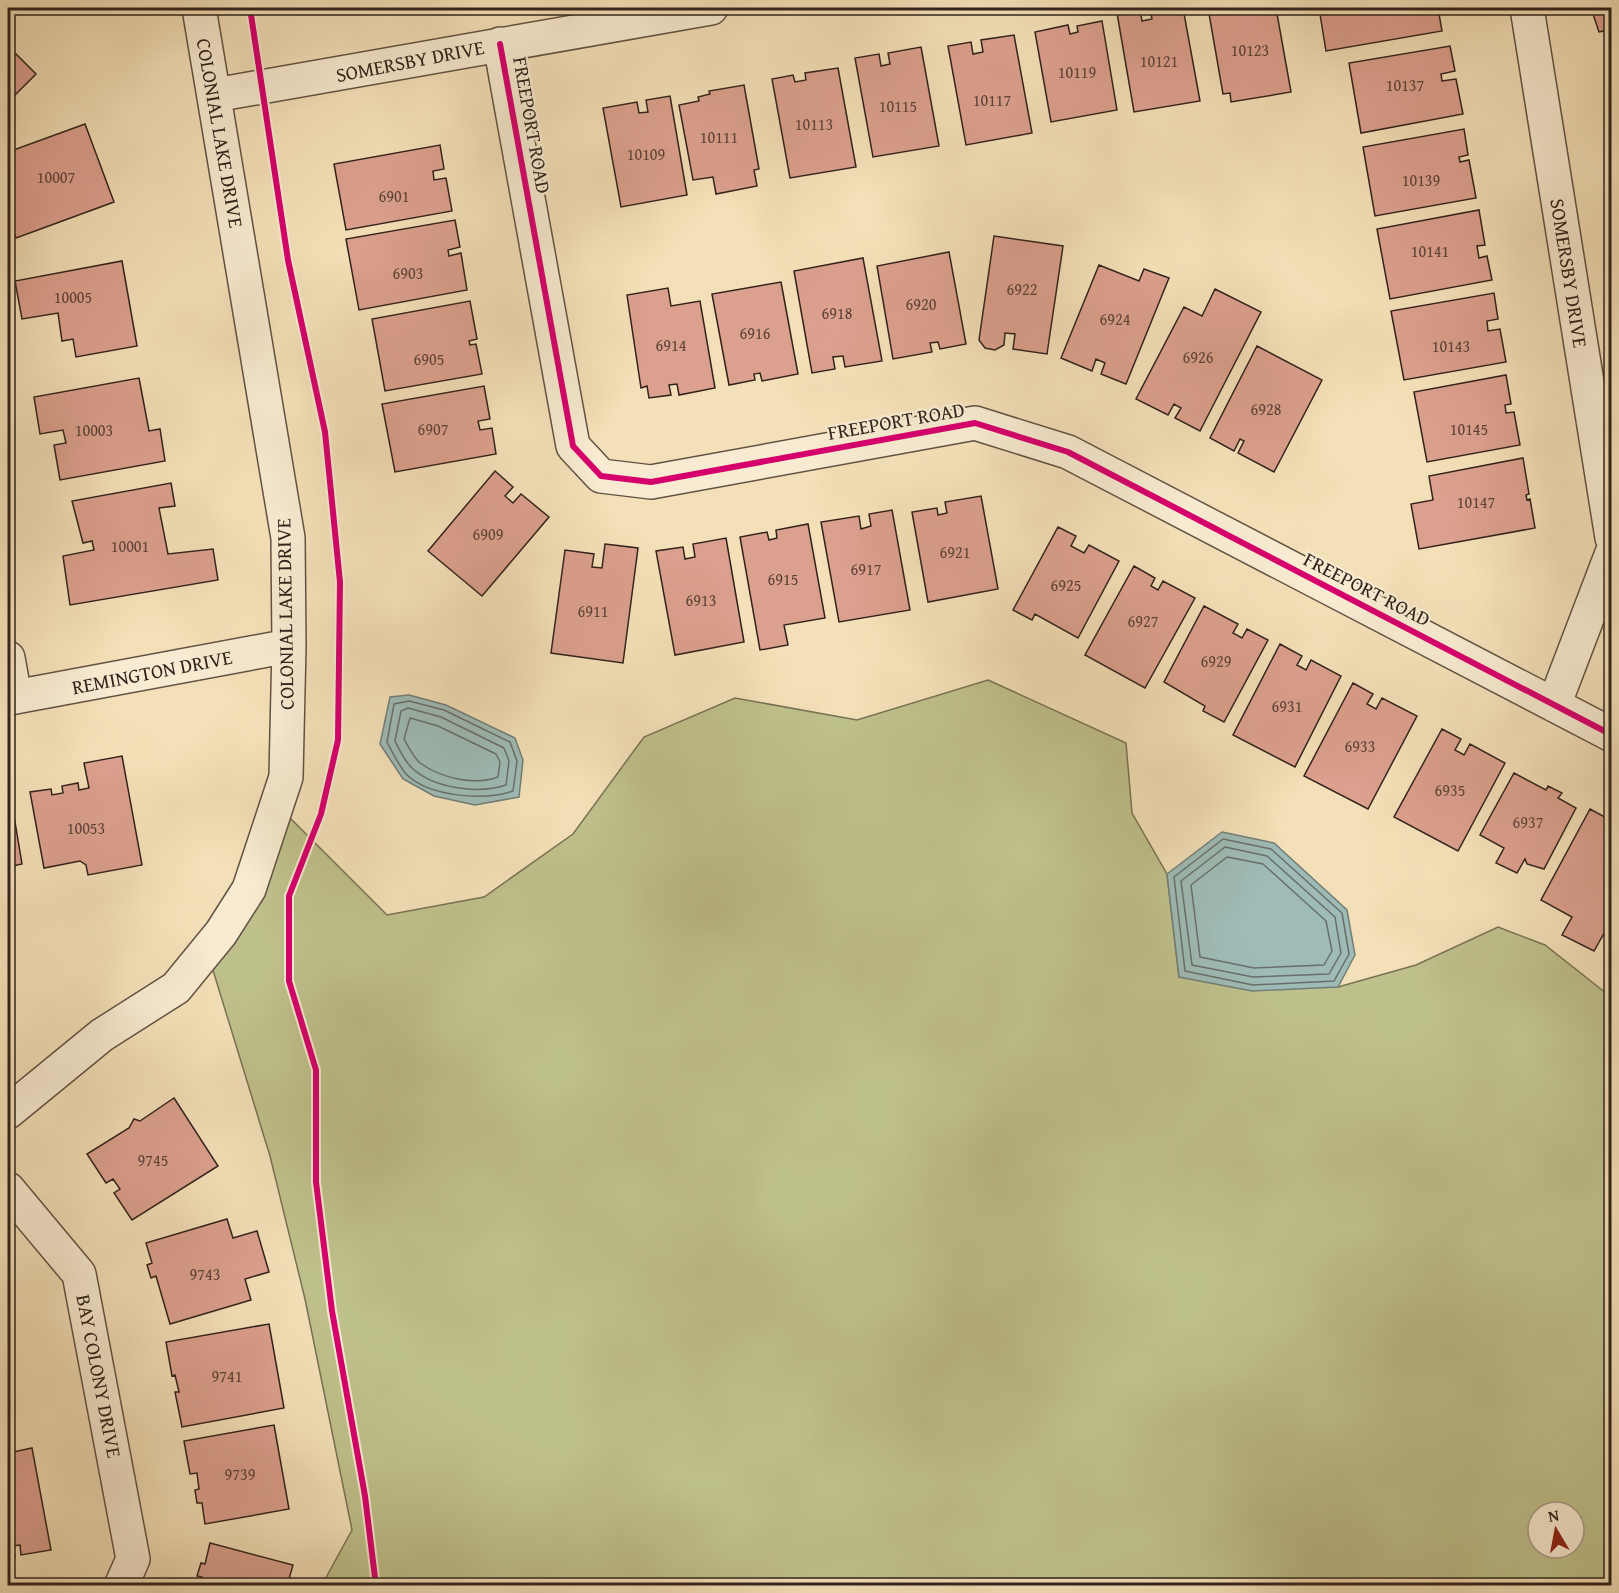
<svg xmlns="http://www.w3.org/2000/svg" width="1619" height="1593" font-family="'Gentium Book Plus',serif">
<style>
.green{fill:#bfc18c;stroke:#787254;stroke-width:1.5;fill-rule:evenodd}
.water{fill:#9ebbb6;stroke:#727e78;stroke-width:1.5}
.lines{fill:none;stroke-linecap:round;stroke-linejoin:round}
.shore{stroke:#686f69;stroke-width:1.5}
.building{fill:#dca08e;stroke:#31231c;stroke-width:1.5}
.street-casing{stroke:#625243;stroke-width:36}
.street{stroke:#f8ebd1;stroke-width:33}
.cycleway-casing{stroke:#f8ebd1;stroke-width:10}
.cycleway{stroke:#d6006c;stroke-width:6}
.labels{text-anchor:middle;stroke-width:4.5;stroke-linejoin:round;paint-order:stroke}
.number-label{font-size:16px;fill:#5c4238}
.street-label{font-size:20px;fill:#31231c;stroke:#f8ebd1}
</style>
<rect width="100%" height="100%" fill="#f4e0b8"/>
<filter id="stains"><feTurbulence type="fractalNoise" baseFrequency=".00333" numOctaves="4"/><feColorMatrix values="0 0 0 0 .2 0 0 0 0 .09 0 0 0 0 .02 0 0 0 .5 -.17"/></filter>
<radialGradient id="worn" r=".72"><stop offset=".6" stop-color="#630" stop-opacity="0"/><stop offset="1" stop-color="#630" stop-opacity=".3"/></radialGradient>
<!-- green -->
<path class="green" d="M 988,680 L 1126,743 L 1132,813 L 1167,874 L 1179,977 L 1338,987 L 1416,965 L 1498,927 L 1545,945 L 1611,997 L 1611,1585 L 322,1585 L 352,1530 L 305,1299 L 270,1156 L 212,967 L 283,811 L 387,915 L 484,897 L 573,834 L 644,737 L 735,698 L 857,720 ZM 1538,1512 L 1574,1512 L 1574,1548 L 1538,1548 Z"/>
<!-- water -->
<path class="water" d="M 409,695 L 446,705 L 515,738 L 523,760 L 519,797 L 475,805 L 434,796 L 403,779 L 380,744 L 390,697 Z
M 1222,832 L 1274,843 L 1347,910 L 1355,955 L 1338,987 L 1252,991 L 1179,977 L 1167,874 Z"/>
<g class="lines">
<!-- shore -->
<path class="shore" d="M 409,701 L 444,710 L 510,742 L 517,761 L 513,791 C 484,801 429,797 406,774 C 399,765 392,752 387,742 L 394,704 Z
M 408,708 L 441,717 L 504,748 L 509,761 L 506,785 C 479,794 434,789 412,768 C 405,762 399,749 395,741 L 401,711 Z
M 410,718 L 438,726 L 496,754 L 500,762 L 498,777 C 474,786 441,778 420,763 C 414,758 408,746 404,739 Z
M 1223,839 L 1271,849 L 1342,913 L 1349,954 L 1334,981 L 1253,985 L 1185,971 L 1174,877 Z
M 1225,847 L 1267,856 L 1335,917 L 1341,953 L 1329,974 L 1253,977 L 1192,965 L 1181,881 Z
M 1227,857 L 1263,864 L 1326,921 L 1332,951 L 1324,965 L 1254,968 L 1200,957 L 1191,885 Z"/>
</g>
<!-- building -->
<path class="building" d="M 1150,8 L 1183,8 L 1200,101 L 1134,112 L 1117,13 L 1140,9 L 1142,21 L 1152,19 Z
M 1208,8 L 1276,8 L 1291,92 L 1231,102 L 1230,93 L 1223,94 Z
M 1319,8 L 1438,8 L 1442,31 L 1326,51 Z
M 1591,8 L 1612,8 L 1612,50 L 1607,51 L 1604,31 L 1599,32 Z
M 1102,21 L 1117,110 L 1051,122 L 1035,32 L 1068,25 L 1070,34 L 1078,32 L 1077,26 Z
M 1014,35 L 1032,133 L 966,145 L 948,46 L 971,42 L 973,54 L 983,52 L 981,40 Z
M 8,46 L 36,74 L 8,102 Z
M 1450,46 L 1455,71 L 1441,74 L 1442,81 L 1456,79 L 1463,114 L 1361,133 L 1349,63 Z
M 921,47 L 939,146 L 873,157 L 855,58 L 879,54 L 881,66 L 890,64 L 888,53 Z
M 1612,64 L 1612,91 L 1607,65 Z
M 838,68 L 856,167 L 790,178 L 772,79 L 793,75 L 795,82 L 806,80 L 805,73 Z
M 744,85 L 759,169 L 754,170 L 757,186 L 716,194 L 713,177 L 693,180 L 679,105 L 699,101 L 698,97 L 710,94 L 709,91 Z
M 670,96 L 687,195 L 621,207 L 603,108 L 637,102 L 639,113 L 648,112 L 646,100 Z
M 85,124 L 114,202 L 16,238 L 8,215 L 8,152 Z
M 1464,129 L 1468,155 L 1459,157 L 1460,162 L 1469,160 L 1476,198 L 1375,216 L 1363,147 Z
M 440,145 L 444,169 L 433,171 L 434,180 L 446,178 L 452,211 L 346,230 L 334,164 Z
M 1479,210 L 1485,245 L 1477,246 L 1479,258 L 1487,256 L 1492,280 L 1390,299 L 1377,229 Z
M 455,220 L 460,247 L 448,250 L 449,256 L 461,253 L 467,290 L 359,310 L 346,239 Z
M 994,236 L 1063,246 L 1047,354 L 1013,349 L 1015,334 L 1005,333 L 1004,345 L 995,350 L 985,348 L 979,340 Z
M 949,252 L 966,344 L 940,349 L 938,342 L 930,343 L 932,352 L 893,359 L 877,266 Z
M 863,258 L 882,361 L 845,367 L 843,356 L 833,357 L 835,369 L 812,373 L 794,271 Z
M 122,261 L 137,346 L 76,357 L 73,339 L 62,341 L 58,313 L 22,319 L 15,281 Z
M 1099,265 L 1139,281 L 1144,269 L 1169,278 L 1126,384 L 1101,374 L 1105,363 L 1096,359 L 1092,371 L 1061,358 Z
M 781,282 L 798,374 L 762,381 L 760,373 L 754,374 L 755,380 L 729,385 L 712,294 Z
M 668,288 L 671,306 L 700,301 L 715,388 L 679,395 L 677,384 L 669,385 L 671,395 L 649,398 L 647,386 L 641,388 L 627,295 Z
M 1215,289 L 1261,312 L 1200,431 L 1175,418 L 1181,408 L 1174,404 L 1168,415 L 1136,399 L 1184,307 L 1202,316 Z
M 1494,293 L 1498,319 L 1487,321 L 1488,331 L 1500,329 L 1506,362 L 1404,380 L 1391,311 Z
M 470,301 L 477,339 L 469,341 L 470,345 L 476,344 L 482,374 L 385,391 L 372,319 Z
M 1257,346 L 1322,380 L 1274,472 L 1238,453 L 1244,441 L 1240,439 L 1234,451 L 1210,438 Z
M 1506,375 L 1511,404 L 1505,405 L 1506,413 L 1514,412 L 1520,445 L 1427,462 L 1414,392 Z
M 139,378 L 149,431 L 160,429 L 165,461 L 60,480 L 54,445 L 66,443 L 63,430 L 40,434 L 34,397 Z
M 484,386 L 490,419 L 478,421 L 480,430 L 492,428 L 496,454 L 395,472 L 382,404 Z
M 1523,458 L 1529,494 L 1526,495 L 1527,500 L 1530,499 L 1535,528 L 1419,549 L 1411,504 L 1433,500 L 1429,476 Z
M 495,471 L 513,487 L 505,496 L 513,503 L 521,494 L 549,517 L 482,596 L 428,551 Z
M 171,483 L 175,506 L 159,508 L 168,554 L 213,549 L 218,580 L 70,605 L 63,556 L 94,550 L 92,541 L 83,543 L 72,501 Z
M 981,496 L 998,589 L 928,602 L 912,512 L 937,508 L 938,515 L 947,513 L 945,502 Z
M 892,510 L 910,610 L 839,622 L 821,522 L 859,516 L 861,529 L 871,526 L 869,514 Z
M 808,524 L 825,618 L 784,625 L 788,645 L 760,650 L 740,537 L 767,532 L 769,540 L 777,538 L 776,530 Z
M 1058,527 L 1076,536 L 1071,546 L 1084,553 L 1089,545 L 1119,561 L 1078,638 L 1035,614 L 1032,620 L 1013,610 Z
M 726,538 L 744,642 L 675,655 L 656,551 L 683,547 L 685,559 L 695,557 L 693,544 Z
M 605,544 L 638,548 L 623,663 L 551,653 L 565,550 L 594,554 L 592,567 L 602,568 Z
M 1134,566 L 1155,578 L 1151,586 L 1158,590 L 1163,581 L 1195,598 L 1145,688 L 1085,655 Z
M 1204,606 L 1238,624 L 1233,633 L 1242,638 L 1247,629 L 1268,640 L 1224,722 L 1203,711 L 1205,706 L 1164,682 Z
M 1280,644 L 1302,656 L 1297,665 L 1306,670 L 1311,660 L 1341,676 L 1295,767 L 1233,735 Z
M 1353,683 L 1373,694 L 1367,704 L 1376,709 L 1382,698 L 1417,716 L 1368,809 L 1304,776 Z
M 1442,729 L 1461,739 L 1455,750 L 1464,755 L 1470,744 L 1505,763 L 1458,851 L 1394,817 Z
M 122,756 L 142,865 L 88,875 L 86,865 L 80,861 L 44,868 L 30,792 L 51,789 L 52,795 L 63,793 L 62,786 L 78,783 L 79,790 L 89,788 L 84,763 Z
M 1514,773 L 1546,790 L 1548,786 L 1562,793 L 1558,798 L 1576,808 L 1544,869 L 1527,864 L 1525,859 L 1517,873 L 1496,863 L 1504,848 L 1480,835 Z
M 8,780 L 22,864 L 8,867 Z
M 1590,809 L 1612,821 L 1612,919 L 1594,951 L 1562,935 L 1572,917 L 1541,900 Z
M 174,1098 L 218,1166 L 132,1220 L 114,1193 L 120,1189 L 113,1179 L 106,1183 L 87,1154 L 129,1128 L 134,1119 L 140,1121 Z
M 227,1219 L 233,1238 L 257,1231 L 269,1272 L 245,1279 L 251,1300 L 170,1324 L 156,1276 L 151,1278 L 147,1265 L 152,1263 L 146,1243 Z
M 269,1324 L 284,1408 L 182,1427 L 175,1392 L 179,1392 L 175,1375 L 172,1376 L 166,1342 Z
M 274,1425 L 289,1509 L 205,1524 L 202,1503 L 197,1503 L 195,1490 L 199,1489 L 197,1473 L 190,1474 L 184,1441 Z
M 32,1448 L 51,1550 L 21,1555 L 20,1545 L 13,1546 L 15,1556 L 8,1557 L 8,1453 Z
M 210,1543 L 293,1565 L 287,1586 L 199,1586 L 202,1577 L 197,1576 L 201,1563 L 205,1564 Z"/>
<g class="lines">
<defs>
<path id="street" d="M 1527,8 L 1612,538
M 500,44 L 573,446 L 601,476 L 651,482 L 975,423 L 1068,452 L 1612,735
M 215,95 L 711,8
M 8,658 L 15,697 L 8,699
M 15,697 L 289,646
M 1554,705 L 1612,553
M 8,1112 L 102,1035 L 176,988 L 221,933 L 249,889 L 286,777 L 289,646 L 288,538 L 199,8
M 8,1189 L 79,1274 L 133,1559 L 121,1586"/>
</defs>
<!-- street casing -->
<use href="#street" class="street-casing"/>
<!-- street -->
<use href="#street" class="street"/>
<defs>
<path id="cycleway" d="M 250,8 L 288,260 L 325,432 L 340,582 L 338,740 L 321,814 L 289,896 L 289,981 L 316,1070 L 316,1182 L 332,1311 L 365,1496 L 376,1586
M 500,44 L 573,446 L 601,476 L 651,482 L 975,423 L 1068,452 L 1612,735"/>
</defs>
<!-- cycleway casing -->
<use href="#cycleway" class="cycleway-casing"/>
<!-- cycleway -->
<use href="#cycleway" class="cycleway"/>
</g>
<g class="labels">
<!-- number labels -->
<g class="number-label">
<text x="1250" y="56">10123</text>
<text x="1159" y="67">10121</text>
<text x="1077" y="78">10119</text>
<text x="1405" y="91">10137</text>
<text x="992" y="106">10117</text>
<text x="898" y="112">10115</text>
<text x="814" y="130">10113</text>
<text x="719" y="143">10111</text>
<text x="646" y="160">10109</text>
<text x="56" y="183">10007</text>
<text x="1421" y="186">10139</text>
<text x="394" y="202">6901</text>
<text x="1430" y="257">10141</text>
<text x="408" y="279">6903</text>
<text x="1022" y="295">6922</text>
<text x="73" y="303">10005</text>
<text x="921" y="310">6920</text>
<text x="837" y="319">6918</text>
<text x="1115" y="325">6924</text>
<text x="755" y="339">6916</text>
<text x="671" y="351">6914</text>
<text x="1451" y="352">10143</text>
<text x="1198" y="363">6926</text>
<text x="429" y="365">6905</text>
<text x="1266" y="415">6928</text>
<text x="433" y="435">6907</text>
<text x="1469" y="435">10145</text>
<text x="94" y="436">10003</text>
<text x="1476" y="508">10147</text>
<text x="488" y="540">6909</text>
<text x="130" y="552">10001</text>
<text x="955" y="558">6921</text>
<text x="866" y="575">6917</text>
<text x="783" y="585">6915</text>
<text x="1066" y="591">6925</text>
<text x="701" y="606">6913</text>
<text x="593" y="617">6911</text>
<text x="1143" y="627">6927</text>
<text x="1216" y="667">6929</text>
<text x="1287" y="712">6931</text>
<text x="1360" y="752">6933</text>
<text x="1450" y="796">6935</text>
<text x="1528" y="828">6937</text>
<text x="86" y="834">10053</text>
<text x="153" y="1166">9745</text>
<text x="205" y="1280">9743</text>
<text x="227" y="1382">9741</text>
<text x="240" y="1480">9739</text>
</g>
<!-- street labels -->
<g class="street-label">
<text transform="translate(410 61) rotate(-11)" y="7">SOMERSBY DRIVE</text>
<text transform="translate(532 125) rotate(80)" y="7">FREEPORT ROAD</text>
<text transform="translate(220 133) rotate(80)" y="7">COLONIAL LAKE DRIVE</text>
<text transform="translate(1569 273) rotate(81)" y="7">SOMERSBY DRIVE</text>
<text transform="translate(896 421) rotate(-10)" y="7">FREEPORT ROAD</text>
<text transform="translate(1367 589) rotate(27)" y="7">FREEPORT ROAD</text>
<text transform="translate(285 614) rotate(-91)" y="7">COLONIAL LAKE DRIVE</text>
<text transform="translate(152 672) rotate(-11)" y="7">REMINGTON DRIVE</text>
<text transform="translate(99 1376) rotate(79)" y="7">BAY COLONY DRIVE</text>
</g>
</g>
<!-- margin -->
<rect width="1619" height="1593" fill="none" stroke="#f4e0b8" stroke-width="30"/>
<rect x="9" y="9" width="1601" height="1575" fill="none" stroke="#31231c" stroke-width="3"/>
<rect x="15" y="15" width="1589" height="1563" fill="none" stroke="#31231c" stroke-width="1.5"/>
<!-- north arrow -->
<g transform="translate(1556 1530) rotate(350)"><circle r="28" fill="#f8ebd1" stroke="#a89b89" stroke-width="1.5"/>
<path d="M0-4.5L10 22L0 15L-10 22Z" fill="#8f2418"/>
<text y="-9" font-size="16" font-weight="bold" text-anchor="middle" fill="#31231c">N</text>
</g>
<rect width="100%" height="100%" filter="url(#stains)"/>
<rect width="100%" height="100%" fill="url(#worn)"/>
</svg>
